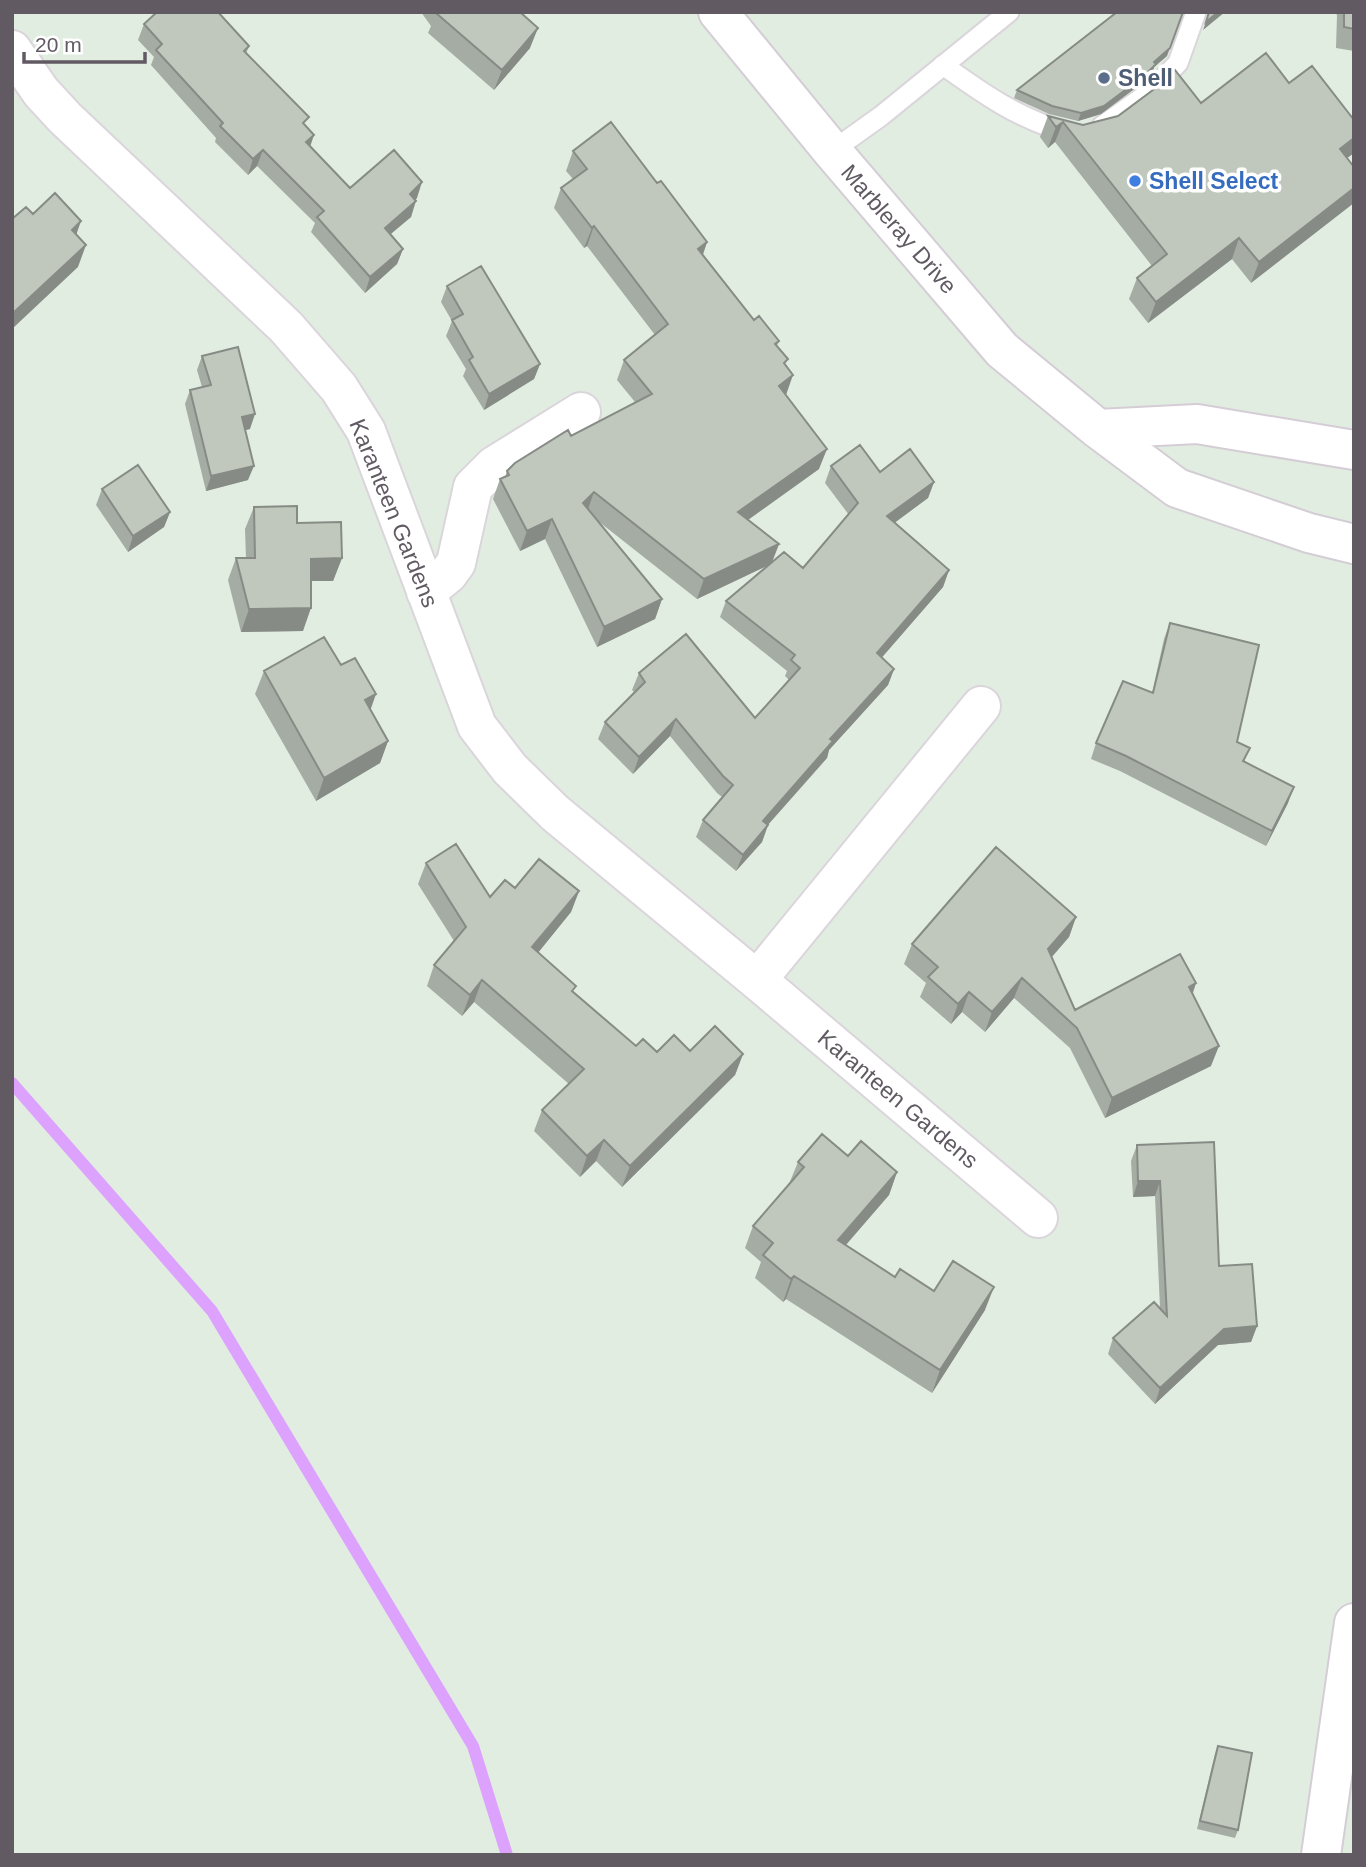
<svg xmlns="http://www.w3.org/2000/svg" width="1366" height="1867" font-family="Arial,sans-serif">
<style>
.lines{fill:none;stroke-linecap:round;stroke-linejoin:round}
.stream{stroke:#dca2fd;stroke-width:12}
.lane-casing{stroke:#dad5db;stroke-width:23}
.street-casing{stroke:#dad5db;stroke-width:42}
.secondary-casing{stroke:#d4cdd5;stroke-width:42}
.lane{stroke:#fff;stroke-width:19}
.street{stroke:#fff;stroke-width:38}
.secondary{stroke:#fff;stroke-width:38}
.wall{fill:#a5aca3}
.shaded-wall{fill:#868c85}
.building{fill:#c0c8be;stroke:#868c85;stroke-width:2}
.service-dot{fill:#5c6f8a;stroke:#fff;stroke-width:2.5}
.shop-dot{fill:#3f7fe0;stroke:#fff;stroke-width:2.5}
.labels{text-anchor:middle;stroke-width:7;stroke-linejoin:round;paint-order:stroke}
.service-label{font-size:23px;font-weight:bold;fill:#4e5e75;stroke:#fff;text-anchor:start}
.shop-label{font-size:23px;font-weight:bold;fill:#366cbe;stroke:#fff;text-anchor:start}
.street-label{font-size:23px;fill:#615a63;stroke:#fff}
</style>
<rect width="100%" height="100%" fill="#e2ede2"/>
<g class="lines">
<!-- stream -->
<path class="stream" d="M 12,1083 L 212,1311 L 473,1746 L 507,1855"/>
<defs>
<path id="lane" d="M 943,65 C 982,93 1020,120 1067,132
M 1102,126 L 1150,92 L 1178,63 L 1196,12
M 832,151 L 881,116 L 1009,12"/>
<path id="street" d="M 12,50 L 41,92 L 65,118 L 286,327 L 339,388 L 366,431 L 477,726 L 510,769 L 555,813 L 757,980 L 1038,1218
M 426,592 L 448,574 L 456,563 L 473,487 L 494,466 L 581,412
M 757,980 L 981,706"/>
<path id="secondary" d="M 718,12 L 832,151 L 1002,350 L 1098,429 L 1177,488 L 1309,533 L 1354,544
M 1098,429 L 1197,424 L 1354,450
M 1321,1855 L 1354,1623"/>
</defs>
<!-- lane casing -->
<use href="#lane" class="lane-casing"/>
<!-- street casing -->
<use href="#street" class="street-casing"/>
<!-- secondary casing -->
<use href="#secondary" class="secondary-casing"/>
<!-- lane -->
<use href="#lane" class="lane"/>
<!-- street -->
<use href="#street" class="street"/>
<!-- secondary -->
<use href="#secondary" class="secondary"/>
</g>
<!-- wall -->
<path class="wall" d="M 421,12 L 520,12 L 530,48 L 494,90 L 428,33 L 431,26 Z
M 1335,12 L 1354,12 L 1354,51 L 1336,48 L 1337,15 Z
M 144,24 L 249,46 L 246,54 L 306,126 L 310,146 L 350,188 L 417,198 L 415,200 L 411,217 L 390,234 L 403,249 L 397,264 L 365,293 L 311,232 L 315,223 L 257,166 L 248,175 L 215,142 L 216,138 L 151,65 L 154,57 L 138,40 Z
M 1167,56 L 1154,67 L 1153,72 L 1142,83 L 1101,114 L 1078,121 L 1049,114 L 1014,98 L 1017,90 Z
M 1289,83 L 1354,120 L 1354,153 L 1347,158 L 1251,283 L 1232,259 L 1148,323 L 1129,299 L 1137,278 L 1152,266 L 1055,142 L 1048,148 L 1040,137 L 1048,116 L 1083,125 L 1201,103 Z
M 573,151 L 657,183 L 707,242 L 703,255 L 754,320 L 779,341 L 777,346 L 785,365 L 785,395 L 819,469 L 748,520 L 779,544 L 772,563 L 803,568 L 849,515 L 825,483 L 831,466 L 880,472 L 934,482 L 928,498 L 894,522 L 949,570 L 943,587 L 882,657 L 894,669 L 888,685 L 829,750 L 827,758 L 768,825 L 762,842 L 736,871 L 696,837 L 703,820 L 722,797 L 717,793 L 670,736 L 633,774 L 598,739 L 605,722 L 634,692 L 632,690 L 639,673 L 755,718 L 789,680 L 785,676 L 787,671 L 720,617 L 726,601 L 769,565 L 697,599 L 598,521 L 662,599 L 655,619 L 597,647 L 545,539 L 520,551 L 493,499 L 500,479 L 505,477 L 507,471 L 571,436 L 635,402 L 617,380 L 624,360 L 655,335 L 587,246 L 584,248 L 554,208 L 561,188 L 573,179 L 566,171 Z
M 447,286 L 540,364 L 534,379 L 484,410 L 463,376 L 466,369 L 446,336 L 452,321 L 441,302 Z
M 202,356 L 250,429 L 245,430 L 248,480 L 206,491 L 185,404 L 190,390 L 202,387 L 197,370 Z
M 102,489 L 170,512 L 164,527 L 128,552 L 96,505 Z
M 254,507 L 297,523 L 342,558 L 333,581 L 311,581 L 303,631 L 241,632 L 228,580 L 236,558 L 246,558 L 245,529 Z
M 1170,623 L 1237,742 L 1250,748 L 1244,762 L 1288,803 L 1266,846 L 1120,771 L 1091,759 L 1096,743 L 1152,693 L 1164,639 Z
M 341,665 L 370,709 L 388,741 L 380,763 L 316,801 L 255,694 L 264,671 Z
M 426,863 L 490,897 L 515,888 L 579,891 L 571,912 L 538,952 L 574,993 L 636,1046 L 657,1052 L 690,1051 L 743,1054 L 735,1075 L 622,1187 L 596,1161 L 580,1177 L 534,1131 L 542,1110 L 569,1084 L 474,1002 L 462,1016 L 427,986 L 434,965 L 454,941 L 418,884 Z
M 1076,917 L 1069,937 L 1052,957 L 1075,1010 L 1196,983 L 1193,993 L 1211,1066 L 1105,1118 L 1070,1048 L 1014,998 L 985,1032 L 962,1012 L 951,1024 L 920,997 L 926,983 L 904,964 L 912,944 Z
M 1137,1145 L 1219,1266 L 1257,1326 L 1251,1342 L 1218,1345 L 1155,1404 L 1108,1354 L 1113,1338 L 1160,1308 L 1155,1196 L 1133,1197 L 1131,1161 Z
M 848,1156 L 897,1172 L 889,1195 L 846,1245 L 895,1277 L 985,1310 L 932,1393 L 786,1299 L 783,1302 L 755,1278 L 761,1262 L 745,1248 L 753,1226 L 789,1184 L 798,1162 Z
M 1218,1746 L 1238,1830 L 1235,1838 L 1197,1829 L 1215,1754 Z"/>
<!-- shaded-wall -->
<path class="shaded-wall" d="M 1218,12 L 1225,12 L 1203,30 L 1206,22 Z
M 538,28 L 530,48 L 494,90 L 502,70 Z
M 1170,48 L 1167,56 L 1154,67 L 1153,72 L 1142,83 L 1101,114 L 1078,121 L 1081,113 L 1154,62 Z
M 1063,122 L 1055,142 L 1048,148 L 1056,127 Z
M 314,135 L 309,150 L 306,142 Z
M 1354,138 L 1354,153 L 1332,169 L 1340,149 Z
M 263,150 L 257,166 L 248,175 L 253,159 Z
M 422,182 L 417,198 L 404,209 L 410,194 Z
M 1354,188 L 1354,203 L 1251,283 L 1259,262 Z
M 416,201 L 411,217 L 379,244 L 385,228 Z
M 81,221 L 73,244 L 72,230 Z
M 594,226 L 587,246 L 584,248 L 592,228 Z
M 1239,238 L 1232,259 L 1148,323 L 1156,302 Z
M 707,242 L 700,262 L 698,249 Z
M 86,245 L 78,267 L 12,329 L 12,314 Z
M 403,249 L 397,264 L 365,293 L 370,277 Z
M 540,364 L 534,379 L 484,410 L 489,394 Z
M 793,375 L 786,395 L 779,386 Z
M 255,414 L 250,429 L 237,432 L 242,417 Z
M 827,449 L 819,469 L 731,532 L 738,512 Z
M 254,466 L 248,480 L 206,491 L 211,476 Z
M 934,482 L 928,498 L 881,533 L 887,516 Z
M 594,492 L 587,512 L 583,503 Z
M 170,512 L 164,527 L 128,552 L 133,536 Z
M 552,519 L 545,539 L 520,551 L 527,531 Z
M 779,544 L 771,564 L 697,599 L 704,579 Z
M 342,558 L 333,581 L 303,581 L 311,559 Z
M 949,570 L 943,587 L 871,670 L 877,653 Z
M 662,599 L 655,619 L 597,647 L 604,627 Z
M 311,608 L 303,631 L 241,632 L 249,609 Z
M 894,669 L 888,685 L 829,750 L 827,758 L 757,837 L 763,821 L 830,739 Z
M 376,694 L 368,717 L 365,700 Z
M 676,719 L 670,736 L 633,774 L 639,757 Z
M 388,741 L 380,763 L 316,801 L 324,778 Z
M 1294,787 L 1288,803 L 1266,846 L 1272,831 Z
M 768,825 L 762,842 L 736,871 L 743,855 Z
M 579,891 L 571,912 L 525,969 L 532,947 Z
M 1076,917 L 1069,937 L 1041,969 L 1048,949 Z
M 1022,978 L 1014,998 L 985,1032 L 992,1012 Z
M 482,980 L 474,1002 L 462,1016 L 470,995 Z
M 1196,983 L 1189,1003 L 1189,987 Z
M 969,992 L 962,1012 L 951,1024 L 958,1004 Z
M 1219,1046 L 1211,1066 L 1105,1118 L 1112,1098 Z
M 743,1054 L 735,1075 L 622,1187 L 630,1166 Z
M 604,1140 L 596,1161 L 580,1177 L 587,1156 Z
M 897,1172 L 889,1195 L 830,1263 L 838,1240 Z
M 1138,1181 L 1160,1181 L 1155,1196 L 1133,1197 Z
M 794,1276 L 786,1299 L 783,1302 L 791,1279 Z
M 994,1287 L 985,1310 L 932,1393 L 940,1370 Z
M 1257,1326 L 1251,1342 L 1218,1345 L 1155,1404 L 1160,1388 L 1224,1329 Z"/>
<!-- building -->
<path class="building" d="M 157,12 L 218,12 L 249,46 L 244,51 L 309,117 L 303,123 L 314,135 L 306,142 L 350,188 L 394,150 L 422,182 L 410,194 L 416,201 L 385,228 L 403,249 L 370,277 L 317,217 L 324,211 L 263,150 L 253,159 L 220,126 L 223,123 L 156,50 L 162,44 L 144,24 Z
M 520,12 L 538,28 L 502,70 L 436,13 Z
M 1117,12 L 1183,12 L 1170,48 L 1154,62 L 1156,64 L 1145,75 L 1104,106 L 1081,113 L 1052,106 L 1017,90 Z
M 1209,12 L 1218,12 L 1206,22 Z
M 1344,12 L 1354,12 L 1354,29 L 1344,27 Z
M 1266,53 L 1289,83 L 1312,66 L 1354,120 L 1354,138 L 1340,149 L 1354,167 L 1354,188 L 1259,262 L 1239,238 L 1156,302 L 1137,278 L 1167,254 L 1063,122 L 1056,127 L 1048,116 L 1083,125 L 1118,116 L 1165,81 L 1175,70 L 1201,103 Z
M 611,122 L 657,183 L 661,181 L 707,242 L 698,249 L 754,320 L 759,316 L 779,341 L 775,344 L 788,359 L 784,363 L 793,375 L 779,386 L 827,449 L 738,512 L 779,544 L 704,579 L 594,492 L 583,503 L 662,599 L 604,627 L 552,519 L 527,531 L 500,479 L 509,475 L 507,471 L 515,463 L 568,430 L 571,436 L 652,394 L 624,360 L 668,324 L 594,226 L 592,228 L 561,188 L 587,169 L 573,151 Z
M 55,193 L 81,221 L 72,230 L 86,245 L 12,314 L 12,219 L 26,207 L 33,214 Z
M 481,266 L 540,364 L 489,394 L 469,360 L 473,357 L 452,320 L 463,314 L 447,286 Z
M 238,347 L 255,414 L 242,417 L 254,466 L 211,476 L 190,390 L 211,385 L 202,356 Z
M 860,445 L 880,472 L 910,449 L 934,482 L 887,516 L 949,570 L 877,653 L 894,669 L 830,739 L 833,741 L 763,821 L 768,825 L 743,855 L 703,820 L 733,785 L 723,776 L 676,719 L 639,757 L 605,722 L 645,682 L 639,673 L 686,634 L 755,718 L 800,668 L 791,660 L 795,655 L 726,601 L 784,552 L 803,568 L 858,503 L 831,466 Z
M 138,465 L 170,512 L 133,536 L 102,489 Z
M 297,506 L 297,523 L 341,522 L 342,558 L 311,559 L 311,608 L 249,609 L 236,558 L 255,558 L 254,507 Z
M 1170,623 L 1259,645 L 1237,742 L 1250,748 L 1243,761 L 1294,787 L 1272,831 L 1126,756 L 1096,743 L 1123,681 L 1153,693 Z
M 324,637 L 341,665 L 355,658 L 376,694 L 365,700 L 388,741 L 324,778 L 264,671 Z
M 456,844 L 490,897 L 505,880 L 515,888 L 539,859 L 579,891 L 532,947 L 576,986 L 572,991 L 636,1046 L 643,1039 L 657,1052 L 674,1035 L 690,1051 L 715,1026 L 743,1054 L 630,1166 L 604,1140 L 587,1156 L 542,1110 L 584,1069 L 482,980 L 470,995 L 434,965 L 466,927 L 426,863 Z
M 996,847 L 1076,917 L 1048,949 L 1075,1010 L 1180,954 L 1196,983 L 1189,987 L 1219,1046 L 1112,1098 L 1077,1028 L 1022,978 L 992,1012 L 969,992 L 958,1004 L 928,977 L 938,967 L 912,944 Z
M 822,1134 L 848,1156 L 861,1141 L 897,1172 L 838,1240 L 895,1277 L 900,1269 L 934,1291 L 953,1261 L 994,1287 L 940,1370 L 794,1276 L 791,1279 L 763,1255 L 773,1243 L 753,1226 L 804,1167 L 798,1162 Z
M 1214,1142 L 1219,1266 L 1252,1264 L 1257,1326 L 1224,1329 L 1160,1388 L 1113,1338 L 1154,1302 L 1167,1316 L 1160,1181 L 1138,1181 L 1137,1145 Z
M 1218,1746 L 1252,1753 L 1238,1830 L 1200,1821 Z"/>
<!-- markers -->
<circle class="service-dot" cx="1104" cy="78" r="7"/>
<circle class="shop-dot" cx="1135" cy="181" r="7"/>
<g class="labels">
<!-- service labels -->
<g class="service-label">
<text x="1118" y="86">Shell</text>
</g>
<!-- shop labels -->
<g class="shop-label">
<text x="1149" y="189">Shell Select</text>
</g>
<!-- street labels -->
<g class="street-label">
<text transform="translate(899 229) rotate(49)" y="8">Marbleray Drive</text>
<text transform="translate(394 513) rotate(68)" y="8">Karanteen Gardens</text>
<text transform="translate(898 1099) rotate(40)" y="8">Karanteen Gardens</text>
</g>
</g>
<!-- border -->
<rect width="1366" height="1867" fill="none" stroke="#615a63" stroke-width="28"/>
<!-- scale -->
<path d="M24 52v10h121v-10" fill="none" stroke="#615a63" stroke-width="3.5"/>
<text x="35" y="52" font-size="21" fill="#615a63" stroke="#ffffff" stroke-width="5" paint-order="stroke">20 m</text>
</svg>
